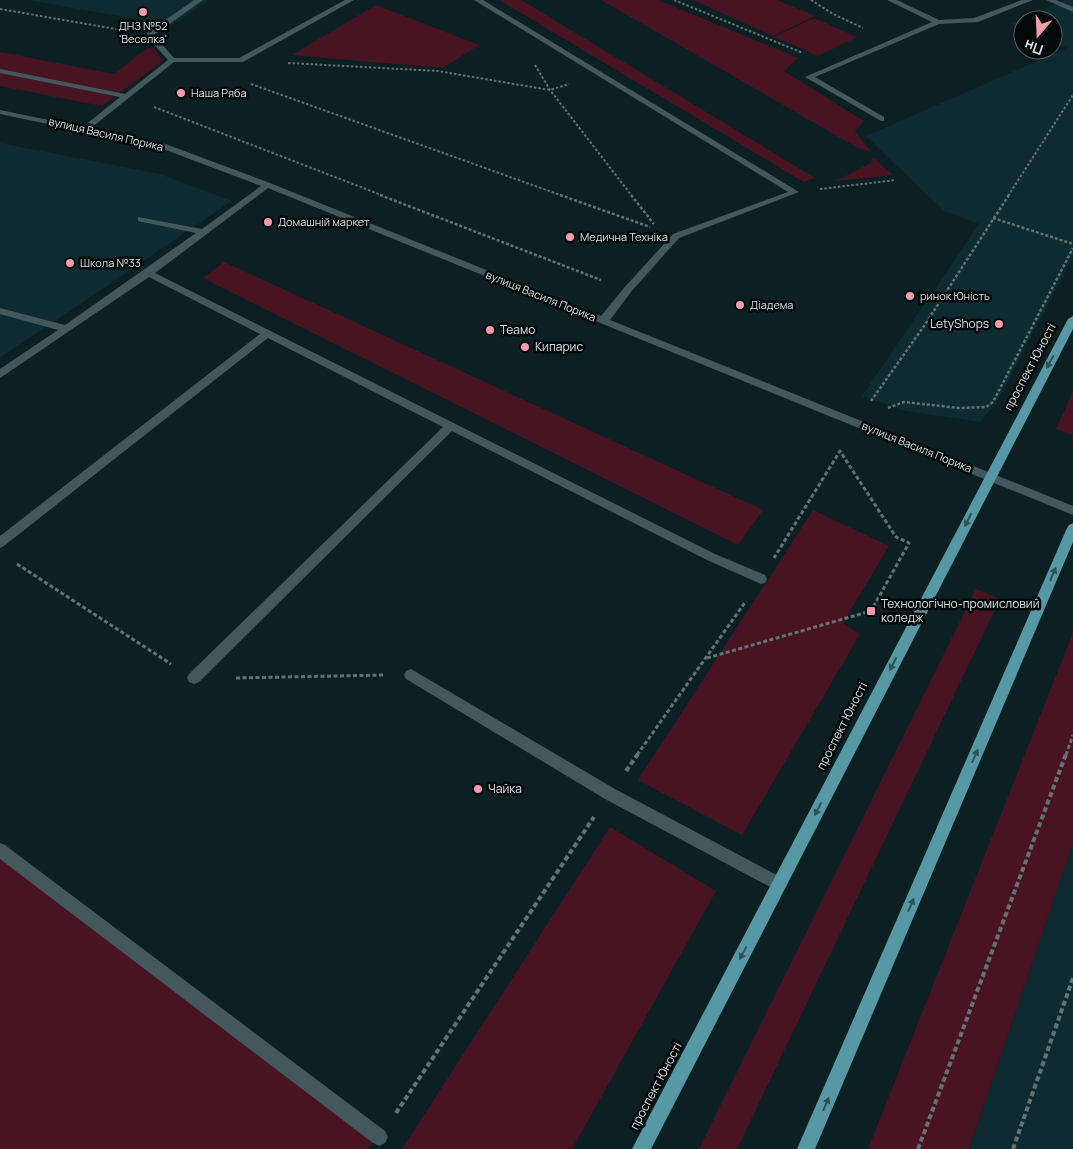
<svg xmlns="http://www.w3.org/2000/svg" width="1073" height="1149" font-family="Manrope,sans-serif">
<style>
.built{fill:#0d2b30}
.green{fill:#481422}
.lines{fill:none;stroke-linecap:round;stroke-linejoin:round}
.path-far3{stroke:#637375;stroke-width:2;stroke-dasharray:2.5 2;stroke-linecap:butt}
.path-far2{stroke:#637375;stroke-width:2.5;stroke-dasharray:3 2;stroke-linecap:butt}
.path-far1{stroke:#637375;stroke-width:3;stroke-dasharray:4 2.5;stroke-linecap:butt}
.path{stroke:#637375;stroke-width:4;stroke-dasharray:5 3;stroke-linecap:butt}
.minor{fill:#43585c;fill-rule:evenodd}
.major{fill:#5699a5;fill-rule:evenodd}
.oneway{fill:#2c5057}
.poi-dot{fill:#f39aab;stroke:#030809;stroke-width:2}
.labels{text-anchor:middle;stroke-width:5;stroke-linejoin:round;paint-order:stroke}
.far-poi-label{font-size:11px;fill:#d6e1e3;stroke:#030809;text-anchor:start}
.far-street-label{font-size:11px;fill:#d6e1e3;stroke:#030809}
.poi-label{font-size:12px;fill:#d6e1e3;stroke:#030809;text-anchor:start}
.street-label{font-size:12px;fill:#d6e1e3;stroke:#030809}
</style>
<rect width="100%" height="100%" fill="#0c2023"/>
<!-- built -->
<path class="built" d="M 27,0 L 209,0 L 172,25 Z
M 1063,0 L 1073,0 L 1073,257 L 996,403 L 980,422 L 906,411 L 862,396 L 979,224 L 944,211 L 866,136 L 1067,48 L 1053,42 L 1053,20 L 1023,20 L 1023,29 L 1011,24 Z
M 0,143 L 160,174 L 232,201 L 0,358 Z
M 1073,843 L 1073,1149 L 969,1149 Z"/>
<!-- green -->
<path class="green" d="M 499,0 L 521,0 L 815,178 L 804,182 Z
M 601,0 L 658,0 L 798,58 L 784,71 L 864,121 L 855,131 L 871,152 L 858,148 Z
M 693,0 L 777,0 L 815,16 L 773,36 Z
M 376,5 L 479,45 L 443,68 L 292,55 Z
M 814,18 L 857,37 L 818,56 L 774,37 Z
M 153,47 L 163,61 L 102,106 L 0,86 L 0,52 L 114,74 L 146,49 Z
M 873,158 L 893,175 L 836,181 L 871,163 Z
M 224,262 L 763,510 L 738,545 L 203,278 Z
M 1073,392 L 1073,435 L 1056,429 Z
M 813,510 L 889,546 L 843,623 L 860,634 L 742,835 L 638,780 Z
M 976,589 L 1000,599 L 737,1149 L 699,1149 Z
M 1073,633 L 1073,843 L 969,1149 L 868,1149 Z
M 610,827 L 716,891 L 572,1149 L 402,1149 Z
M 0,855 L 376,1138 L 368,1149 L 0,1149 Z"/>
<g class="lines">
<!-- path-far3 -->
<path class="path-far3" d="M 674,0 L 803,53
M 811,0 L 833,14 L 863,28
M 0,9 L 127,31
M 288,63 L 438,71 L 550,90 L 569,84
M 535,65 L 550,90 L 632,196
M 251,84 L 563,196
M 154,107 L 384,196
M 820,189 L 896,180
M 1008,196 L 1073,95"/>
<!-- path-far2 -->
<path class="path-far2" d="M 380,195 L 601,280
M 560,195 L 650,227
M 631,195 L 654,224
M 993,218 L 1073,244
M 871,401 L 924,326 L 1009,195
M 888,408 L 904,402 L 959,408 L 986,407 L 993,402 L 1073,248"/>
<!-- path-far1 -->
<path class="path-far1" d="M 17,564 L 171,664
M 707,658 L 871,611 L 909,543 L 896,537 L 840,451 L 774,558
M 236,678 L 385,675
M 637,755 L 746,601
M 1066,755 L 1073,735"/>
<!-- path -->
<path class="path" d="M 626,771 L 638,754
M 396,1113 L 594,817
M 918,1149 L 1066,754
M 1013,1149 L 1073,978"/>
<!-- minor -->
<path class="minor" d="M 194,0 L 203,0 L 154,35 L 174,58 L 239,58 L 345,0 L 354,0 L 243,62 L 174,62 L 91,128 L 163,143 L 270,183 L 601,316 L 624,288 L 673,234 L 788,192 L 474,0 L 483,0 L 799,192 L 679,238 L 631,292 L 610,320 L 1073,506 L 1073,515 L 268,188 L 155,273 L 715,554 L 765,575 L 767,579 L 765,583 L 761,584 L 707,560 L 452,431 L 199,682 L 194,684 L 189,682 L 187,678 L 189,674 L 443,427 L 268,338 L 4,546 L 0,548 L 0,536 L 260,334 L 149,277 L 0,378 L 0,369 L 58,330 L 0,314 L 0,308 L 65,325 L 196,233 L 138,221 L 138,217 L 202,229 L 261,186 L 158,147 L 0,114 L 0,110 L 83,127 L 120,97 L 0,73 L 0,69 L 125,94 L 168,60 L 147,37 L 147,33 Z
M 887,0 L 897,0 L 939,20 L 974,18 L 1022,0 L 1033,0 L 978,22 L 939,24 L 815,77 L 884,117 L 884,121 L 881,121 L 805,77 L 932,22 Z
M 1046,0 L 1056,0 L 1073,7 L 1073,12 Z
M 411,669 L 615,789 L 784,879 L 787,884 L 784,889 L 779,892 L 774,889 L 605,799 L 406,679 L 404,675 L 406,671 Z
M 0,843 L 5,845 L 385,1131 L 388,1137 L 385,1143 L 379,1146 L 373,1143 L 0,859 Z"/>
<!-- major -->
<path class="major" d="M 1073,316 L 1073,329 L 651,1149 L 632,1149 L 1068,319 Z
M 1073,523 L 1073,542 L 815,1149 L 797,1149 L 1067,528 L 1069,525 Z"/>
</g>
<!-- one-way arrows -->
<defs><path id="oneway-solid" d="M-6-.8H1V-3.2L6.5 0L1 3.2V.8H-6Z" transform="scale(1.25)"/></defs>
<g class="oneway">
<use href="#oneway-solid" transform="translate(1050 362) rotate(118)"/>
<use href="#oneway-solid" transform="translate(968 520) rotate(117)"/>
<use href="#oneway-solid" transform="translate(1053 574) rotate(-67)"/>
<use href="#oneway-solid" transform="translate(893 664) rotate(117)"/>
<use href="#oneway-solid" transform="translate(975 756) rotate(-67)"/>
<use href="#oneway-solid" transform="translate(818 809) rotate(117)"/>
<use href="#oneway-solid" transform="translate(911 905) rotate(-67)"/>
<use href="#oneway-solid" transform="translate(743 953) rotate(118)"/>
<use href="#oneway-solid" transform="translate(826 1104) rotate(-67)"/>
</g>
<!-- markers -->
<g class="poi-dot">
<circle cx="143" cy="12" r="5"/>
<circle cx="181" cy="93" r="5"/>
<circle cx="268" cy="222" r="5"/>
<circle cx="570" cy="237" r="5"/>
<circle cx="70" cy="263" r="5"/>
<circle cx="910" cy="296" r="5"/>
<circle cx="740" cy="305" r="5"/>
<circle cx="999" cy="324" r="5"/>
<circle cx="490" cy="330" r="5"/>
<circle cx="525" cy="347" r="5"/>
<rect x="866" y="606" width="10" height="10" rx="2.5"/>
<circle cx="478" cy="789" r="5"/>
</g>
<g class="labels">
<!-- far-poi labels -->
<g class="far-poi-label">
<text x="143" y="30" text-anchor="middle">ДНЗ №52<tspan x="143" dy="13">'Веселка'</tspan></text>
<text x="191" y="97">Наша Ряба</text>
<text x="278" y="226">Домашній маркет</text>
<text x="580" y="241">Медична Техніка</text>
<text x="80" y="267">Школа №33</text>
<text x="920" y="300">ринок Юність</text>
<text x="750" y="309">Діадема</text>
</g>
<!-- far-street labels -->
<g class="far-street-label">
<text transform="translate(106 134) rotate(13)" y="4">вулиця Василя Порика</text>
<text transform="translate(541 296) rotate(22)" y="4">вулиця Василя Порика</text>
<text transform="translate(917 447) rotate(22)" y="4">вулиця Василя Порика</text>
</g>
<!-- poi labels -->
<g class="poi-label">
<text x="989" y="328" text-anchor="end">LetyShops</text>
<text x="500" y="334">Теамо</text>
<text x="535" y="351">Кипарис</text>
<text x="881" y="608">Технологічно-промисловий<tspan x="881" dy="14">коледж</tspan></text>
<text x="488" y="793">Чайка</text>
</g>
<!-- street labels -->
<g class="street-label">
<text transform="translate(1030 367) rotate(-62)" y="4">проспект Юності</text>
<text transform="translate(842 726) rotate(-63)" y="4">проспект Юності</text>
<text transform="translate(656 1086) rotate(-62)" y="4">проспект Юності</text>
</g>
</g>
<!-- north arrow -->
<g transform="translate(1038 35) rotate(199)"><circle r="24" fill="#030809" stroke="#575f60"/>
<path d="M0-4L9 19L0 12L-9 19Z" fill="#f39aab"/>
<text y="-8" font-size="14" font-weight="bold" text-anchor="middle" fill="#d6e1e3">Пн</text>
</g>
</svg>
